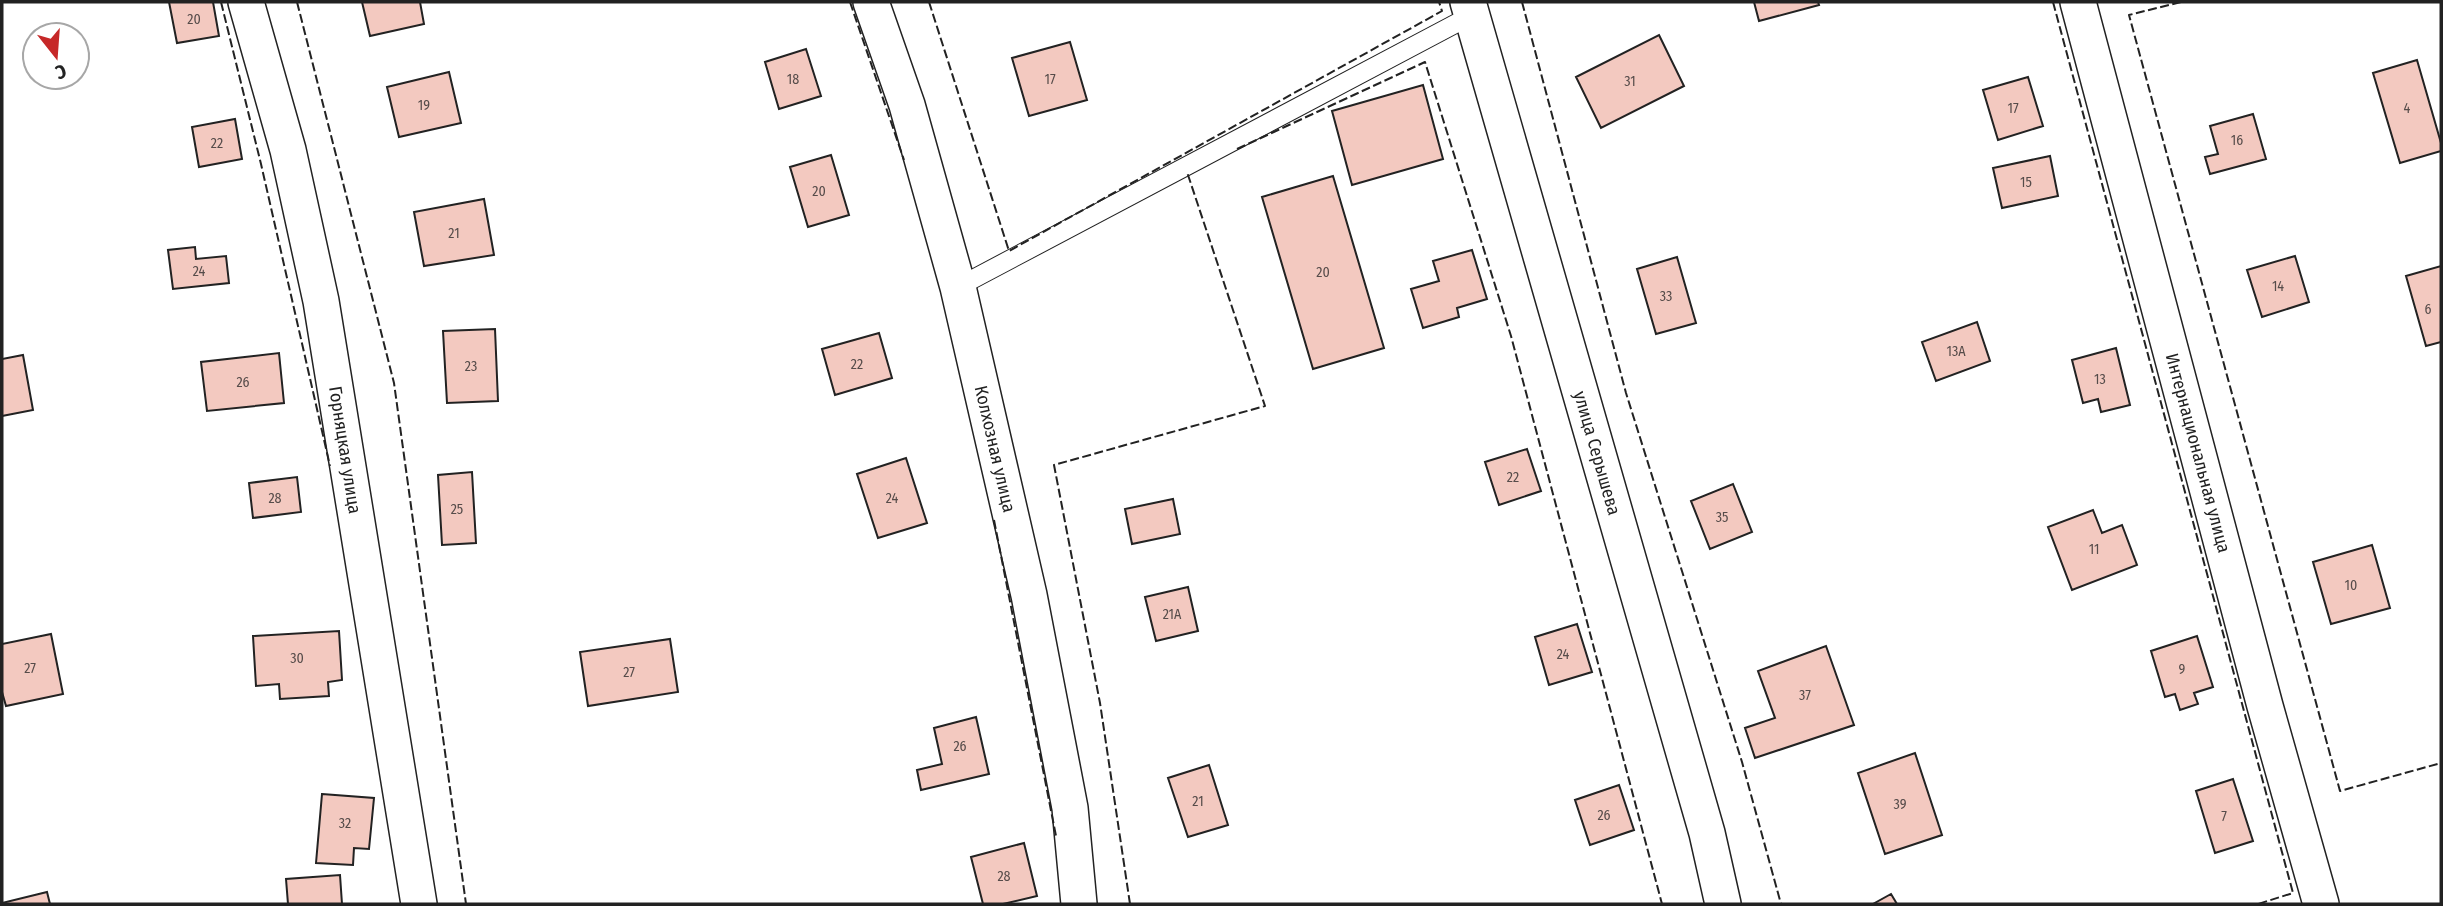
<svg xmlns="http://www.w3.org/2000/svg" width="2443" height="906" font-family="'Fira Sans Condensed',sans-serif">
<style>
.building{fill:#f3c9c0;stroke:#222;stroke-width:2}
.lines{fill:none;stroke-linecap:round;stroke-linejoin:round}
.service-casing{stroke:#222;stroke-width:20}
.minor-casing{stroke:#222;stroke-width:38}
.service{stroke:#fff;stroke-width:18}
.minor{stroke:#fff;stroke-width:35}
.fence{stroke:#222;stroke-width:2;stroke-dasharray:9 3.5;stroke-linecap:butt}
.labels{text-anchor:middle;stroke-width:5;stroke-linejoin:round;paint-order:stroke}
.number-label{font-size:14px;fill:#564c4a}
.street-label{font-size:18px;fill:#222;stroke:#fff}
</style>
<rect width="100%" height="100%" fill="#fff"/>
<!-- building -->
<path class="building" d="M 169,2 L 213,2 L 219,36 L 177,43 Z
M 362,2 L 420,2 L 424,24 L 370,36 Z
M 1754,2 L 1818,2 L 1819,5 L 1759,21 Z
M 1659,35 L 1684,86 L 1601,128 L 1576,77 Z
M 1070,42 L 1087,100 L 1029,116 L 1012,58 Z
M 806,49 L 821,96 L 779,109 L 765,62 Z
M 2417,60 L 2441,143 L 2441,151 L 2400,163 L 2373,73 Z
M 449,72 L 461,123 L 399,137 L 387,87 Z
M 2028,77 L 2043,126 L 1998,140 L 1983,90 Z
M 1423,85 L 1443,159 L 1352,185 L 1332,111 Z
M 2253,114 L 2266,159 L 2210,174 L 2205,157 L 2218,154 L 2210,126 Z
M 235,119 L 242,159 L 199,167 L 192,127 Z
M 831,155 L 849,215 L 808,227 L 790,167 Z
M 2050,156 L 2058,196 L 2002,208 L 1993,168 Z
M 1333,176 L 1384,348 L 1313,369 L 1262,197 Z
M 484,199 L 494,255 L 424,266 L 414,212 Z
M 195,247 L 196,259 L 226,256 L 229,283 L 173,289 L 168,250 Z
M 1472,250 L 1487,299 L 1457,308 L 1459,317 L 1423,328 L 1411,289 L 1439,281 L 1433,261 Z
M 2295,256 L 2309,302 L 2262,317 L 2247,270 Z
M 1677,257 L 1696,323 L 1656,334 L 1637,269 Z
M 2441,266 L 2441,342 L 2426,346 L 2406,276 Z
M 1977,322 L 1990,361 L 1936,381 L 1922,342 Z
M 495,329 L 498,401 L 447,403 L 443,331 Z
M 879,333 L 892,378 L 835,395 L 822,349 Z
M 2116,348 L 2130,405 L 2101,412 L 2098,399 L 2083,403 L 2072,360 Z
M 279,353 L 284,403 L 207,411 L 201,362 Z
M 23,355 L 33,410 L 2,416 L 2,359 Z
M 1527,449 L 1541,491 L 1499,505 L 1485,462 Z
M 906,458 L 927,523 L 878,538 L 857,474 Z
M 472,472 L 476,543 L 442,545 L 438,475 Z
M 297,477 L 301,512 L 253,518 L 249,483 Z
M 1733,484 L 1752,532 L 1710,549 L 1691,501 Z
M 1173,499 L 1180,534 L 1132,544 L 1125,509 Z
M 2093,510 L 2102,533 L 2122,525 L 2137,565 L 2072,590 L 2048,527 Z
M 2372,545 L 2390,608 L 2331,624 L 2313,562 Z
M 1188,587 L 1198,631 L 1156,641 L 1145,597 Z
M 1577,624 L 1592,672 L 1549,685 L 1535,637 Z
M 339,631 L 342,680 L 328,682 L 329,696 L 280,699 L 279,684 L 256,686 L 253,636 Z
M 51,634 L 63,694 L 6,706 L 2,692 L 2,644 Z
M 2197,636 L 2213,687 L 2194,693 L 2198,704 L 2180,710 L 2175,694 L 2165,697 L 2151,651 Z
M 670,639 L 678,692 L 588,706 L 580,652 Z
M 1826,646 L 1854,725 L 1755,758 L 1745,728 L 1775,718 L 1758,671 Z
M 976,717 L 989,774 L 921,790 L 917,770 L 942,764 L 934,728 Z
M 1915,753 L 1942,835 L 1885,854 L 1858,773 Z
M 1209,765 L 1228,825 L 1188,837 L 1168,778 Z
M 2233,779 L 2253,841 L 2215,853 L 2196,791 Z
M 1619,785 L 1634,830 L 1590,845 L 1575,800 Z
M 322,794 L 374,798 L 369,849 L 354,848 L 353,865 L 316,863 Z
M 1024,843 L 1037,896 L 1003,904 L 983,904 L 971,857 Z
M 340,875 L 342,904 L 288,904 L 286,879 Z
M 47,892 L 50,904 L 2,904 L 2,903 Z
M 1891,894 L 1897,904 L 1873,904 Z"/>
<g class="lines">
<defs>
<path id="service" d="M 958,287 L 1472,15"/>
<path id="minor" d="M 246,2 L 288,150 L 321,301 L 419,904
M 871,2 L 907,105 L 958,287 L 1029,595 L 1070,808 L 1079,904
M 1468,2 L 1707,833 L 1723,904
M 2078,2 L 2265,706 L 2321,904"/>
</defs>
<!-- service casing -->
<use href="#service" class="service-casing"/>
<!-- minor casing -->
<use href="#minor" class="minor-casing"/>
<!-- service -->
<use href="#service" class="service"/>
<!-- minor -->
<use href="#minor" class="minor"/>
<!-- fence -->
<path class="fence" d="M 221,2 L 261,164 L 330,466
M 297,2 L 394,383 L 466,904
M 850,2 L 904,160
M 929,2 L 1009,251 L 1442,11 L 1439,2
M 1522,2 L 1626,393 L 1742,762 L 1781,904
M 2053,2 L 2293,893 L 2258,904
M 2181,2 L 2129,15 L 2340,791 L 2441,763
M 1237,149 L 1425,62 L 1511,336 L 1662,904
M 994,520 L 1056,836
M 1130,904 L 1100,703 L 1054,465 L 1265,406 L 1187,172"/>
</g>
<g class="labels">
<!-- number labels -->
<g class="number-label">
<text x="194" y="24">20</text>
<text x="793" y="84">18</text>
<text x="1050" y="84">17</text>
<text x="1630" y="86">31</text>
<text x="424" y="110">19</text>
<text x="2013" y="113">17</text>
<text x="2407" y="113">4</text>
<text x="2237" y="145">16</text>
<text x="217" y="148">22</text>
<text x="2026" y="187">15</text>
<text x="819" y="196">20</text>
<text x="454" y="238">21</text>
<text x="199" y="276">24</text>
<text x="1323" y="277">20</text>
<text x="2278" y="291">14</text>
<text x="1666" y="301">33</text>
<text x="2428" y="314">6</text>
<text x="1956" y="356">13А</text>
<text x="857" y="369">22</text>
<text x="471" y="371">23</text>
<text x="2100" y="384">13</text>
<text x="243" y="387">26</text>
<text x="1513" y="482">22</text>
<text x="275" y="503">28</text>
<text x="892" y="503">24</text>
<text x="457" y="514">25</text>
<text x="1722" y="522">35</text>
<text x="2094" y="554">11</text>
<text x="2351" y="590">10</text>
<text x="1172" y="619">21А</text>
<text x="1563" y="659">24</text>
<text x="297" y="663">30</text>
<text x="30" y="673">27</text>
<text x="2182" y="674">9</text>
<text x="629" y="677">27</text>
<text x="1805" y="700">37</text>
<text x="960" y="751">26</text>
<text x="1198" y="806">21</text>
<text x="1900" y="809">39</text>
<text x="1604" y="820">26</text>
<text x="2224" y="821">7</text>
<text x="345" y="828">32</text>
<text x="1004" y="881">28</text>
</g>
<!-- street labels -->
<g class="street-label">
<text transform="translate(995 449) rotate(77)" y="6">Колхозная улица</text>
<text transform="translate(345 450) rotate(81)" y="6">Горняцкая улица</text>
<text transform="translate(1597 453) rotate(74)" y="6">улица Серышева</text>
<text transform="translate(2198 453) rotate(75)" y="6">Интернациональная улица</text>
</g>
</g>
<!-- border -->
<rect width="2443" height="906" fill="none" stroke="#222222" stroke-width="7"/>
<!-- north arrow -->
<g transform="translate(56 56) rotate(163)"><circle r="33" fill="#ffffff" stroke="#a7a7a7" stroke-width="2"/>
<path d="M0-5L12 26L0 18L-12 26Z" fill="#c62828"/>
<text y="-10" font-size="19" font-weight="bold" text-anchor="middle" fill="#222222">С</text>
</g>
</svg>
